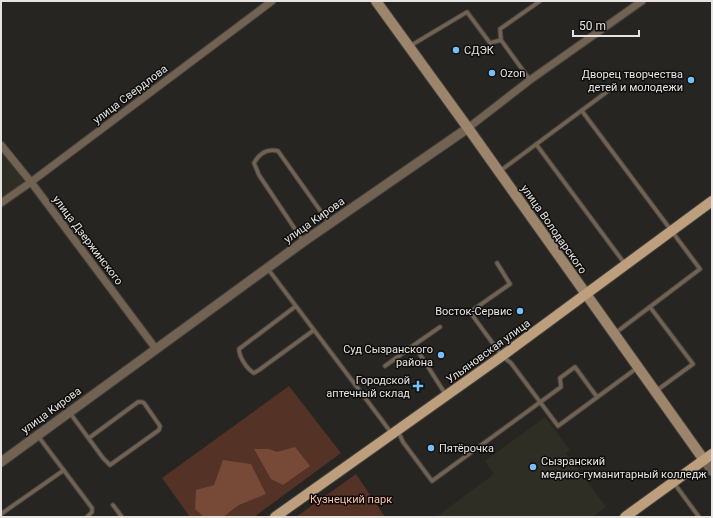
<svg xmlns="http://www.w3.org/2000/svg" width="713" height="518" font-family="Roboto,sans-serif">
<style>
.built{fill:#2f2e24}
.green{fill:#543225}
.forest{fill:#774937}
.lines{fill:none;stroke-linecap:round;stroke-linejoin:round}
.service-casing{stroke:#41403c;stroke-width:5.5}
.minor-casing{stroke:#41403c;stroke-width:9}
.tertiary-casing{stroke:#41403c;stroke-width:11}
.secondary-casing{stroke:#41403c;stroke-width:12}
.primary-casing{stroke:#41403c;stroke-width:12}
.service{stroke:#716252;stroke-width:3.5}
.minor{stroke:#716252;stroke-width:7}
.tertiary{stroke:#716252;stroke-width:9}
.secondary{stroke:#9c856a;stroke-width:10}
.primary{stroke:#bd9f7d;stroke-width:10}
.poi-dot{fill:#77bff7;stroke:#0f0e0d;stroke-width:1.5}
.labels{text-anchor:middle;stroke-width:3;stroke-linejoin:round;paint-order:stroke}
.poi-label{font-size:11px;fill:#e5e4e2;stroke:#0f0e0d;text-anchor:start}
.street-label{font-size:11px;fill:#e5e4e2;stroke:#0f0e0d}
.park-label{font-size:11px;fill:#febfa8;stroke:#0f0e0d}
</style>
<rect width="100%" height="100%" fill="#262521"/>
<!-- built -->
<path class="built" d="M 1,146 L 28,178 L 1,199 Z
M 545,417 L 570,450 L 566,453 L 606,507 L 593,517 L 436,517 L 494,474 L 485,461 Z"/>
<!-- green -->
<path class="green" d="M 289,386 L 341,453 L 254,517 L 190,517 L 162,478 Z
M 356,474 L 385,517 L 296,517 Z"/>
<!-- forest -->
<path class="forest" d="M 295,447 L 310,466 L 283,485 L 271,479 L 254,449 L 269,449 L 277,452 Z
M 223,460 L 251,464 L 266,494 L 239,505 L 223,517 L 204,517 L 195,509 L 196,490 L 214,485 Z"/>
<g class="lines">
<defs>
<path id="service" d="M 501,40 L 500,29 L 540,1
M 410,46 L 467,12 L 490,43 L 501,40 L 530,80
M 582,111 L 700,269 L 614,334
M 536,144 L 625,264
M 500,171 L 608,91
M 303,241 L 259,175 L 254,163 C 259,154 267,148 278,151 L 329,223
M 497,263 L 510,284 L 470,312 L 502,356 L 511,363 L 558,426 L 637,368
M 268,269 L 384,423 L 392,434
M 296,306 L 239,349 C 239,357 247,369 254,373 L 259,370 L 314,330
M 650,307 L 693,364 L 656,391
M 440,327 L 414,345 L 446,395
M 385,366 L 414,345
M 70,413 L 103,458 L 110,465 L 159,430 L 160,426 L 144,403 L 142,402 L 138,402 L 89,438
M 398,431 L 403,442 L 432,481 L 561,387 L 560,378 L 575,367 L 597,397
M 38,436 L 92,508 L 92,512 L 87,517
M 674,483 L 699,517
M 113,505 L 122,517
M 1,514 L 64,470"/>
<path id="minor" d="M 468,128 L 530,80 L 642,1
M 1,145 L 31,182 L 156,349
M 1,203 L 31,182 L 272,1"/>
<path id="tertiary" d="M 704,460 L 712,471
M 1,462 L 303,242 L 468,128"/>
<path id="secondary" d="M 376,1 L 468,128 L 704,460"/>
<path id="primary" d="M 275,517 L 502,356 L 712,201
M 625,517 L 712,454"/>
</defs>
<!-- service casing -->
<use href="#service" class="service-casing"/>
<!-- minor casing -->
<use href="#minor" class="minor-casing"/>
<!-- tertiary casing -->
<use href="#tertiary" class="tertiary-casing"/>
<!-- secondary casing -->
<use href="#secondary" class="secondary-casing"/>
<!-- primary casing -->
<use href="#primary" class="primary-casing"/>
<!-- service -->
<use href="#service" class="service"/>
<!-- minor -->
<use href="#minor" class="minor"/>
<!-- tertiary -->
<use href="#tertiary" class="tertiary"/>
<!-- secondary -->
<use href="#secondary" class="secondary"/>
<!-- primary -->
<use href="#primary" class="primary"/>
</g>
<!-- markers -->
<g class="poi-dot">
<circle cx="456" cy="50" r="4"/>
<circle cx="492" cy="73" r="4"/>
<circle cx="691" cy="80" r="4"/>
<circle cx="520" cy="311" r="4"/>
<circle cx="441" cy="355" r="4"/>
<path d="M416 380h4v4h4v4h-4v4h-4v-4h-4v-4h4z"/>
<circle cx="431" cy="448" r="4"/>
<circle cx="533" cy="467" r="4"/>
</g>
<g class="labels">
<!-- poi labels -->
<g class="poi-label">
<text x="464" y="54">СДЭК</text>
<text x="500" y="77">Ozon</text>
<text x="683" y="78" text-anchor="end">Дворец творчества<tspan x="683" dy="13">детей и молодежи</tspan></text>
<text x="512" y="315" text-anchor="end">Восток-Сервис</text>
<text x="433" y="353" text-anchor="end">Суд Сызранского<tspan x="433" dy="13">района</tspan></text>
<text x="410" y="384" text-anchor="end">Городской<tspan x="410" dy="13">аптечный склад</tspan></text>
<text x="439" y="452">Пятёрочка</text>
<text x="541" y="465">Сызранский<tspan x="541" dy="13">медико-гуманитарный колледж</tspan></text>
</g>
<!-- street labels -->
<g class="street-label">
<text transform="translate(130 94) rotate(-37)" y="4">улица Свердлова</text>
<text transform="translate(314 220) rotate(-35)" y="4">улица Кирова</text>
<text transform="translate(554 229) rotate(55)" y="4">улица Володарского</text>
<text transform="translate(88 240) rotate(53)" y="4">улица Дзержинского</text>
<text transform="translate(488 351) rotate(-36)" y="4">Ульяновская улица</text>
<text transform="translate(51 410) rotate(-36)" y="4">улица Кирова</text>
</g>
<!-- park labels -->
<g class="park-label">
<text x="351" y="503">Кузнецкий парк</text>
</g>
</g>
<!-- border -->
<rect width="713" height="518" fill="none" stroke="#e5e4e2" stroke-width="4"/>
<!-- scale -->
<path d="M573 30v6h66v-6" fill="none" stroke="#e5e4e2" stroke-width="2"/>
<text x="579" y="30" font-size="12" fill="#e5e4e2" stroke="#0f0e0d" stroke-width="3" paint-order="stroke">50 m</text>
</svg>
